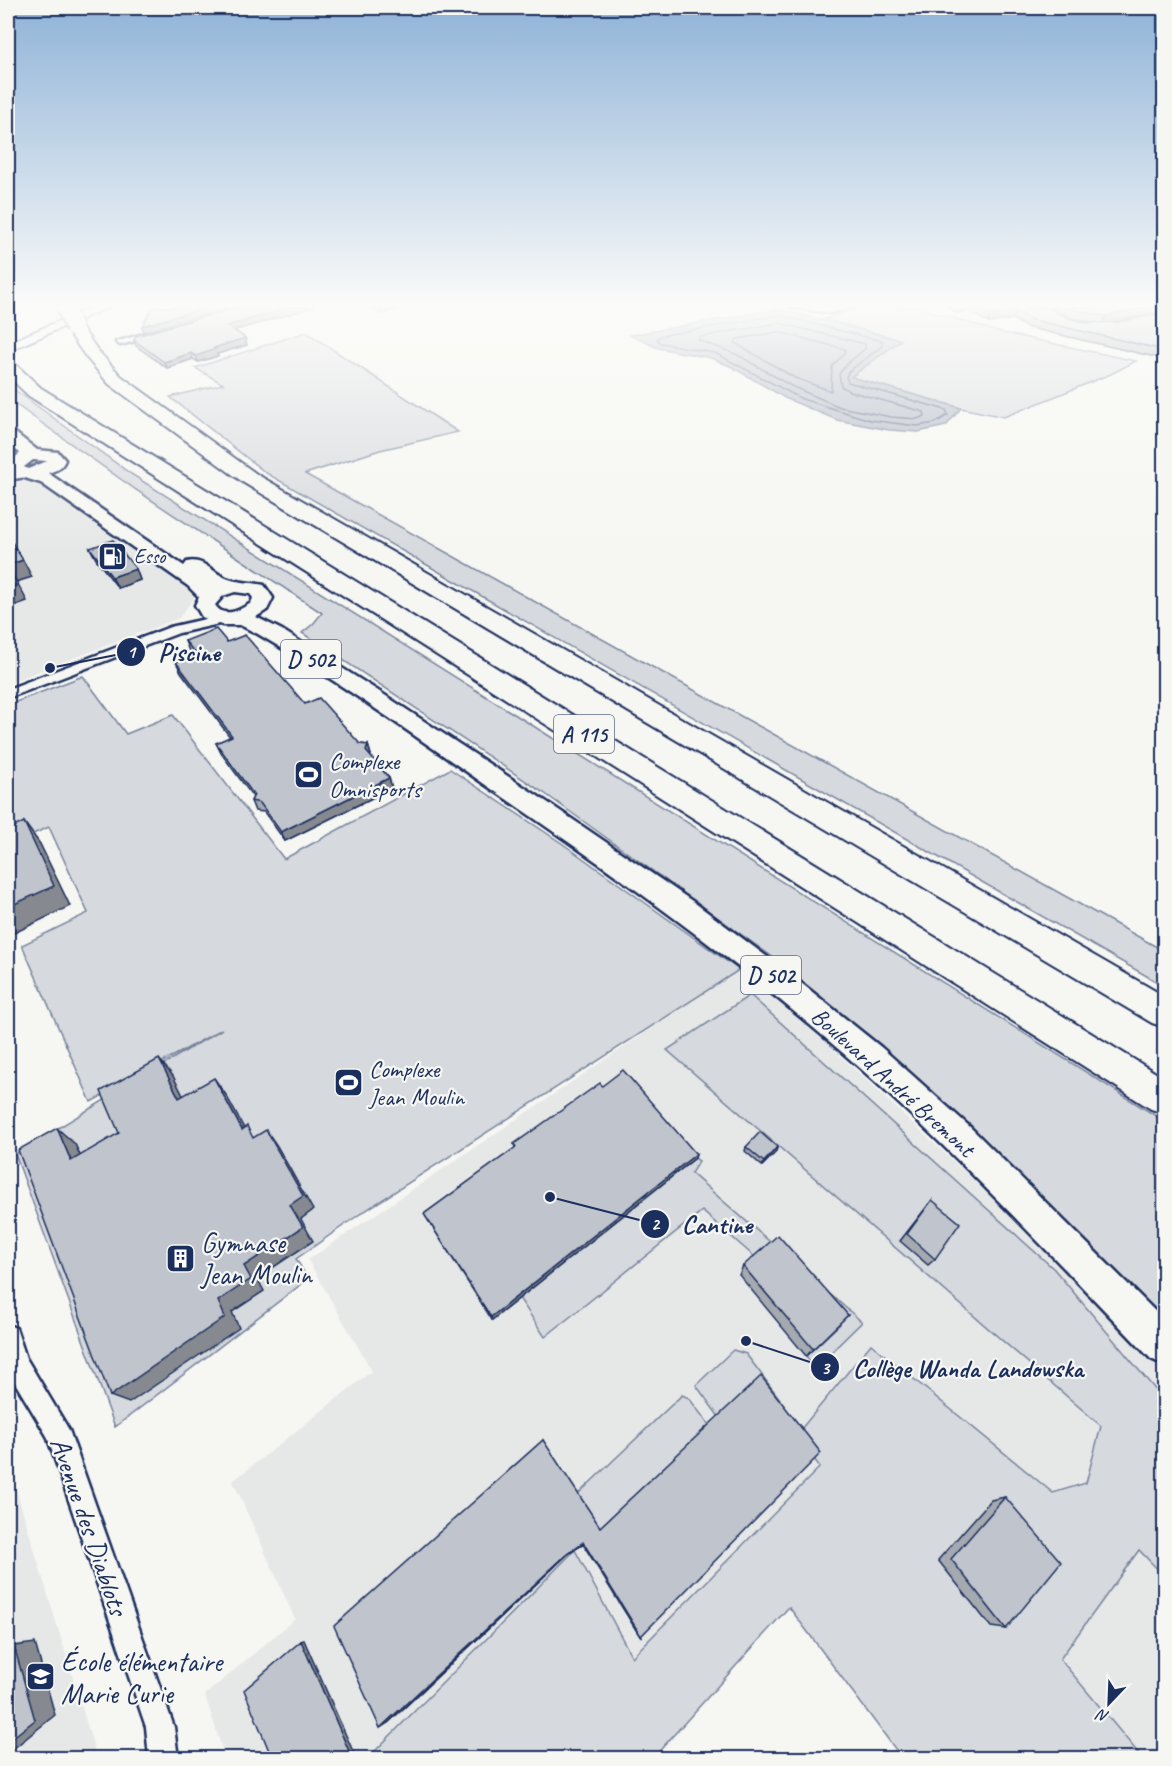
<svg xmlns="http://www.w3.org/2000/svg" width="1172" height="1766" font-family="Caveat,sans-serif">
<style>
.built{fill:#e6e7e7}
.green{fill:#d6d9dd;stroke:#78849e;stroke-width:1.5}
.water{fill:#abb2c0;stroke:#717e99;stroke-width:1.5}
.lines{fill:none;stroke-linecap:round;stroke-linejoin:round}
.shore{stroke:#556385;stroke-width:1.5}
.street-casing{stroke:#1b2f5e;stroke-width:5}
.secondary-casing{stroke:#1b2f5e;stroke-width:4}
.primary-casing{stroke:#1b2f5e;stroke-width:5}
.highway-casing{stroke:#1b2f5e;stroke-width:4}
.street{fill:#f6f6f2;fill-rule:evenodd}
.secondary{fill:#f6f6f2;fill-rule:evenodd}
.primary{fill:#f6f6f2;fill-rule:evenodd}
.highway{fill:#f6f6f2;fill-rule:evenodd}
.highway-bridge-casing{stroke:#1b2f5e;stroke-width:20;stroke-linecap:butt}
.highway-bridge{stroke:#f6f6f2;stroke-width:17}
.wall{fill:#a5a9b0;stroke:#1b2f5e;stroke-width:1.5}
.shaded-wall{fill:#868990;stroke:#1b2f5e;stroke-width:1.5}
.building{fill:#c0c4cd;stroke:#1b2f5e;stroke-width:1.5}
.labels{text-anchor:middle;stroke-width:4.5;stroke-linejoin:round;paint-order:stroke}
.far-poi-label{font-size:20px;fill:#1b2f5e;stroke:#f6f6f2;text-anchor:start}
.shield{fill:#f6f6f2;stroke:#5d6b8a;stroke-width:1.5}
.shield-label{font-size:22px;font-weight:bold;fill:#1b2f5e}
.poi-label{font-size:24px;fill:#1b2f5e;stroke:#f6f6f2;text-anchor:start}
.street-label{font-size:24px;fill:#1b2f5e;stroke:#f6f6f2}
.near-poi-label{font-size:28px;fill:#1b2f5e;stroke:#f6f6f2;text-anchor:start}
.near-street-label{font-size:28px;fill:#1b2f5e;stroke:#f6f6f2}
.leader{fill:none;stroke:#1b2f5e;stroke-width:2}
.callout-dot{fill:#1b2f5e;stroke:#f6f6f2;stroke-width:2}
.mark-label{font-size:18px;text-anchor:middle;font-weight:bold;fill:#fff}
.callout-label{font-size:26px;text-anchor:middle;font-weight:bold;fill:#1b2f5e;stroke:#f6f6f2;stroke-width:4.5;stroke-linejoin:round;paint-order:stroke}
</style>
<rect width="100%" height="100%" fill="#f6f6f2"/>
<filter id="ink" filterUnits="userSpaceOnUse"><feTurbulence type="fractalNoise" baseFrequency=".0167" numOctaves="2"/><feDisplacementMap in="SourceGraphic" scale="12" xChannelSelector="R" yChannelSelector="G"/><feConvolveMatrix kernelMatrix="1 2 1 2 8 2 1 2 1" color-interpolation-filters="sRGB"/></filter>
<g filter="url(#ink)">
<!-- built -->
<path class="built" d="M 27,480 L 44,485 L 191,589 L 194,598 L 179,618 L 8,683 L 8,484 Z
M 744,966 L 1115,1312 L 1164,1375 L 1164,1758 L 902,1758 L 789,1607 L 653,1758 L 225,1758 L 205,1695 L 295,1619 L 233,1481 L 372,1371 L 308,1260 Z
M 9,1466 L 97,1758 L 8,1758 Z"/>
<!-- green -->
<path class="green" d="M 864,307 L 917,307 L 999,332 L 1136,361 L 1111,374 L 1004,417 L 961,408 L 850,377 L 898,339 L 824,319 Z
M 306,332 L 458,432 L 380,450 L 305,474 L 1164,951 L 1164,986 L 266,473 L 170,397 L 223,384 L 195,368 Z
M 8,385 L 131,474 L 1164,1121 L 1164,1334 L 961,1120 L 774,958 L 544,793 L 302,633 L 313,624 L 322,613 L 136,490 L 8,399 Z
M 83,676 L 126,734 L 173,715 L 284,859 L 450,769 L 563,844 L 739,970 L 360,1214 L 296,1259 L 308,1279 L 115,1427 L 15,1154 L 222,1029 L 91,1102 L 22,945 L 88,913 L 49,827 L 8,845 L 8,705 Z
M 750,995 L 1054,1269 L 1164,1400 L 1164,1576 L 1139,1550 L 1060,1659 L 1140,1755 L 1138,1758 L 902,1758 L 789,1607 L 653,1758 L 368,1758 L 575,1550 L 632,1657 L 820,1467 L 796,1435 L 871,1344 L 1053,1493 L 1086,1483 L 1101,1426 L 667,1050 Z
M 695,1158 L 699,1161 L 691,1173 L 862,1322 L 815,1368 L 806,1356 L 840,1324 L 757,1259 L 702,1211 L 545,1337 L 519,1298 Z
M 733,1350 L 746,1354 L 780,1399 L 774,1406 L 719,1417 L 696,1385 Z
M 682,1395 L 689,1398 L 709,1425 L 599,1529 L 577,1495 Z"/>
<!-- water -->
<path class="water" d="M 778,309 L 901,340 L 851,377 L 961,408 L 946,426 L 918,432 L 889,430 L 837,420 L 785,398 L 732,367 L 711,358 L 658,348 L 630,335 Z"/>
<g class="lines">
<!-- shore -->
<path class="shore" d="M 778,315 L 882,341 L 882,346 L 848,372 L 846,377 L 848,382 L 946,410 L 948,415 L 935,423 L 917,426 L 870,420 L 802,399 L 715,353 L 661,343 L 657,340 L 660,336 Z
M 778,323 L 865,344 L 865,349 L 848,363 L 839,374 L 841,386 L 849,391 L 924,412 L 925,416 L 917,419 L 891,417 L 840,407 L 791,386 L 738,355 L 698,340 L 700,337 Z
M 778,332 L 845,349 L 845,353 L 832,366 L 831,391 L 795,378 L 735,343 L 737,339 Z"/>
<defs>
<path id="street" d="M 790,307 L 854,307 L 830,313 Z
M 156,330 L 160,333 L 159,335 L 120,345 L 116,342 Z
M 28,471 L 33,474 L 32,476 L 8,480 L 8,474 Z
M 223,615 L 229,619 L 228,622 L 179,633 L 8,698 L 8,689 L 170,627 Z
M 8,1325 L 16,1328 L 26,1358 L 69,1430 L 174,1727 L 178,1758 L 149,1758 L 146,1727 L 47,1436 L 8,1371 Z"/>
<path id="secondary" d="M 92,307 L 109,307 L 8,351 L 8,343 Z"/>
<path id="primary" d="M 8,431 L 14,432 L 37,450 L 58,452 L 65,460 C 61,469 57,470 48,473 L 184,566 L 187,562 C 203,558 212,572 226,578 C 237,583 252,582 264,585 L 273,598 L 267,610 L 256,617 L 282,630 L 383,694 L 547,802 L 695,903 L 790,974 L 882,1048 L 969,1126 L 1164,1320 L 1164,1365 L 1151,1359 C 1056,1260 962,1159 860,1068 C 744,965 618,875 490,788 C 415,736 337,680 258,634 L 240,625 L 222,625 L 202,617 L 195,605 L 199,597 L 188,586 L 41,483 L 9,473 L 8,464 L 20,453 L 8,444 ZM 33,460 L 47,461 L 28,469 L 24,467 ZM 235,592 L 250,594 L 253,598 L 251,603 C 240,610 224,619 215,605 L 223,596 Z"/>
<path id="highway" d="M 74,323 L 80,325 L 98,351 L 121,376 L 258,475 L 1164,996 L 1164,1027 L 1152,1023 L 244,483 L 109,384 L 86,357 L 66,328 Z
M 8,362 L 14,363 L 41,388 L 1164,1078 L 1164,1113 L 1151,1109 L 29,396 L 8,376 Z"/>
</defs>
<!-- street casing -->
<use href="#street" class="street-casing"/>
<!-- secondary casing -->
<use href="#secondary" class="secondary-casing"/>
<!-- primary casing -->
<use href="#primary" class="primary-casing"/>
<!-- highway casing -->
<use href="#highway" class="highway-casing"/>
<!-- street -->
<use href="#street" class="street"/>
<!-- secondary -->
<use href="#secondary" class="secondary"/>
<!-- primary -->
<use href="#primary" class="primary"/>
<!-- highway -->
<use href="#highway" class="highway"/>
<defs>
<path id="highway-bridge" d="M 65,307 L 74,328"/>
</defs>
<!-- highway-bridge casing -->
<use href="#highway-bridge" class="highway-bridge-casing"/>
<!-- highway-bridge -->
<use href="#highway-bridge" class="highway-bridge"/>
</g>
<!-- wall -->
<path class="wall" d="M 238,307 L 314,307 L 234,330 L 245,338 L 247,345 L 217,354 L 218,356 L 198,362 L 193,359 L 167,368 L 136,346 L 134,340 Z
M 368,307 L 403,307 L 382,314 Z
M 948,307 L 1050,307 L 1056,312 L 1072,319 L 1087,323 L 1097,323 L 1070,318 L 1053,307 L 1164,307 L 1164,312 L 1164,311 L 1109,322 L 1119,322 L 1164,313 L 1164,359 L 1026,327 L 1013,319 L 988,323 L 969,311 L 956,313 Z
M 90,548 L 136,569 L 140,580 L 118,588 L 96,559 Z
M 185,641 L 227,642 L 305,704 L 360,744 L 368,745 L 371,755 L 370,756 L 389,778 L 392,788 L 285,841 L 264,812 L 255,811 L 251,801 L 253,797 L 221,753 L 216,743 L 230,737 L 181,672 L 176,662 L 193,656 L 189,651 Z
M 602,1086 L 696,1154 L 695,1158 L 492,1320 L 424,1214 L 515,1148 L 514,1144 Z
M 746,1147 L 777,1147 L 776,1152 L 762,1166 L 745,1151 Z
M 932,1200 L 935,1259 L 928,1265 L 900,1241 Z
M 743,1266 L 848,1315 L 806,1356 L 739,1275 Z
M 543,1440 L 641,1636 L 639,1635 L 583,1544 L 567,1555 L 388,1723 Z
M 1005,1497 L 1006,1629 L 991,1627 L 938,1560 L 991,1500 Z"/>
<!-- shaded-wall -->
<path class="shaded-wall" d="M 208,307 L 232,307 L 144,332 L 142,326 Z
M 291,307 L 314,307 L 229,332 L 227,326 Z
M 383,307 L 403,307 L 382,314 L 381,308 Z
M 957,307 L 970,307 L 969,311 L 956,313 Z
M 1146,307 L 1164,307 L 1164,311 L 1103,324 L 1106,316 Z
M 1016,311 L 1013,319 L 988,323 L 990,315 Z
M 245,338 L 247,345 L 217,354 L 218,356 L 198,362 L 196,356 L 214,348 Z
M 191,353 L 193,359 L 167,368 L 164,362 Z
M 23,560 L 32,577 L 16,582 L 8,568 L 8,565 Z
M 136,569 L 140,580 L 118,588 L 112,577 Z
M 18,584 L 27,601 L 8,608 L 8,588 Z
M 368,745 L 371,755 L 368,761 L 366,751 Z
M 389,778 L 392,788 L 285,841 L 281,832 Z
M 24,822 L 40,844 L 70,906 L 8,936 L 8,907 Z
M 159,1059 L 173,1076 L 193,1115 L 179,1098 Z
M 214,1078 L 226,1095 L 253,1145 L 242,1130 Z
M 57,1128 L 75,1144 L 89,1176 L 71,1161 Z
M 266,1130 L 277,1146 L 313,1210 L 301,1219 L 313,1241 L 257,1278 L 264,1291 L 232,1312 L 239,1328 L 129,1403 L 110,1396 L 244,1266 L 290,1205 Z
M 777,1147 L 776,1152 L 762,1166 L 764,1162 Z
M 696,1154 L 695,1158 L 492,1320 L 491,1317 Z
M 583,1542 L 583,1544 L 567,1555 L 388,1723 L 380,1728 L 567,1554 Z
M 304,1640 L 356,1758 L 352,1758 L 301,1641 Z
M 35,1643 L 55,1715 L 8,1753 L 8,1741 L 14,1646 Z"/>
<!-- building -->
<path class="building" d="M 153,307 L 208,307 L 142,326 Z
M 238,307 L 291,307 L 227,326 L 245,338 L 214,348 L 216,349 L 196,356 L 191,353 L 164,362 L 134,340 L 136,336 Z
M 978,307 L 1050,307 L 1056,312 L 1072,319 L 1087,323 L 1119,322 L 1164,313 L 1164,350 L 1029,319 L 1016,311 L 990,315 Z
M 1069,307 L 1146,307 L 1106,316 L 1073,310 Z
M 8,536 L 23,560 L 8,565 Z
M 113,540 L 136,569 L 112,577 L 90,548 Z
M 8,568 L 18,584 L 8,588 Z
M 216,629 L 227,642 L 245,635 L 305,704 L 319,698 L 360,744 L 368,745 L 366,751 L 389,778 L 281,832 L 260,803 L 251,801 L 254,795 L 216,743 L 232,736 L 176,662 L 196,654 L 185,641 Z
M 24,822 L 54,886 L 8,907 L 8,830 Z
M 159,1059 L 179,1098 L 214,1078 L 242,1130 L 247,1126 L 253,1138 L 266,1130 L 303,1196 L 290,1205 L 303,1227 L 244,1266 L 251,1279 L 218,1301 L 225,1317 L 110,1396 L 18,1150 L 57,1128 L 71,1161 L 119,1133 L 101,1091 Z
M 623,1070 L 696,1154 L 491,1317 L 424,1214 L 516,1147 L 514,1144 L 600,1083 L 602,1086 Z
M 760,1132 L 777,1147 L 764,1162 L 746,1147 Z
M 932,1200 L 960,1223 L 935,1259 L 907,1234 Z
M 778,1235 L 848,1315 L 813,1349 L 743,1266 Z
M 761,1376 L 821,1453 L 641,1636 L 583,1542 L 567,1554 L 380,1728 L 334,1626 L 543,1440 L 600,1527 Z
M 1005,1497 L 1061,1562 L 1006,1629 L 951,1559 Z
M 301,1641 L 352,1758 L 272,1758 L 244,1690 Z
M 14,1646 L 35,1720 L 8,1741 L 8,1651 Z"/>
</g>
<!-- sky -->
<linearGradient id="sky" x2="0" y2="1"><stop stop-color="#8fb3d8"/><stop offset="0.55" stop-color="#fbfbf9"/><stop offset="1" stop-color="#fbfbf9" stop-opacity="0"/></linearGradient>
<rect width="1172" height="555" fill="url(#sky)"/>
<!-- icons -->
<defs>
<symbol id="fuel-square" viewBox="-11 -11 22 22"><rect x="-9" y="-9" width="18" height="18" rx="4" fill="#1b2f5e" stroke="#f6f6f2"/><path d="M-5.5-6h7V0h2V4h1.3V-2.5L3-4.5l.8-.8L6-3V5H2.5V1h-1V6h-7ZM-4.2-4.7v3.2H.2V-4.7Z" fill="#fff"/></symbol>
<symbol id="stadium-square" viewBox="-11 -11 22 22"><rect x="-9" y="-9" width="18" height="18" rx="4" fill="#1b2f5e" stroke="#f6f6f2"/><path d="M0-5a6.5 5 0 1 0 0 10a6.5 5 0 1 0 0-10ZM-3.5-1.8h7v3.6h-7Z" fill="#fff"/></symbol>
<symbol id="building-square" viewBox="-11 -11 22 22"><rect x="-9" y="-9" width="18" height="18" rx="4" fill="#1b2f5e" stroke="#f6f6f2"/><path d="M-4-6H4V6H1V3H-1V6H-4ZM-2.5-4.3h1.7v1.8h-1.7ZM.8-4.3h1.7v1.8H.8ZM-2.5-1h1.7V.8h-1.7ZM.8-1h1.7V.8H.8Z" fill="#fff"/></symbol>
<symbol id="school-square" viewBox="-11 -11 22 22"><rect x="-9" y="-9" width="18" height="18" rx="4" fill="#1b2f5e" stroke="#f6f6f2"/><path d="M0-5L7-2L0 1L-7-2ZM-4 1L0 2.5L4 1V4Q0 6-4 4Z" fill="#fff"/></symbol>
</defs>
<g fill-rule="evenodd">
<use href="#fuel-square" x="96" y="540" width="33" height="33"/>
<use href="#stadium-square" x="292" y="758" width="33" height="33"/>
<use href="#stadium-square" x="332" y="1066" width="33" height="33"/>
<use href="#building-square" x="164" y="1242" width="33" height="33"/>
<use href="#school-square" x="24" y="1660" width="33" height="33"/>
</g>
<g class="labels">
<!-- far-poi labels -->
<g class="far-poi-label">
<text x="134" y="563">Esso</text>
</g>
<!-- shield labels -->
<g class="shield">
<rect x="281" y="640" width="60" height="38" rx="4.5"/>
<rect x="554" y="715" width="60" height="38" rx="4.5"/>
<rect x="741" y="956" width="60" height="38" rx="4.5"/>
</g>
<g class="shield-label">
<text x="311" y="667">D 502</text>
<text x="584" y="742">A 115</text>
<text x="771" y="983">D 502</text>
</g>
<!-- poi labels -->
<g class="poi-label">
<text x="329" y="769">Complexe<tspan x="329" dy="28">Omnisports</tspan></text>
<text x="369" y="1077">Complexe<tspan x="369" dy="28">Jean Moulin</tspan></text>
</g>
<!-- street labels -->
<g class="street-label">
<text transform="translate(893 1082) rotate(42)" y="8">Boulevard André Bremont</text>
</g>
<!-- near-poi labels -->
<g class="near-poi-label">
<text x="201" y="1252">Gymnase<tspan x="201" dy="32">Jean Moulin</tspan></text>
<text x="61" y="1671">École élémentaire<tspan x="61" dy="32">Marie Curie</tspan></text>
</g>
<!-- near-street labels -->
<g class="near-street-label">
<text transform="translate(90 1526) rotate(71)" y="10">Avenue des Diablots</text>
</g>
</g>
<!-- callouts -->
<path class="leader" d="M50 668L131 652M550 1197L655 1224M746 1341L825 1367"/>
<g class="callout-dot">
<circle cx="50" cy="668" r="6"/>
<circle cx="550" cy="1197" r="6"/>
<circle cx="746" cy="1341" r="6"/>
<circle cx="131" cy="652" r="15"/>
<circle cx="655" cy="1224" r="15"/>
<circle cx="825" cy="1367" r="15"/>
</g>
<g class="mark-label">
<text x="131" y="658">1</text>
<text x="655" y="1230">2</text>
<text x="825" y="1374">3</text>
</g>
<g class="callout-label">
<text x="189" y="661">Piscine</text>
<text x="717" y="1233">Cantine</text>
<text x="968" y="1377">Collège Wanda Landowska</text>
</g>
<!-- margin -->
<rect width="1172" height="1766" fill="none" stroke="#f6f6f2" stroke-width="30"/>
<rect x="15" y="15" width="1142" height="1736" fill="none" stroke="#1b2f5e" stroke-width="2" filter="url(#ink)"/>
<!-- north arrow -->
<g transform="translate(1109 1703) rotate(203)" stroke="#f6f6f2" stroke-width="4.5" paint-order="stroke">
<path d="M0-4.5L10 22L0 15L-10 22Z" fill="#1b2f5e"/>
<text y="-9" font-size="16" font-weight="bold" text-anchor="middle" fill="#1b2f5e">N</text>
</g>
</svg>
